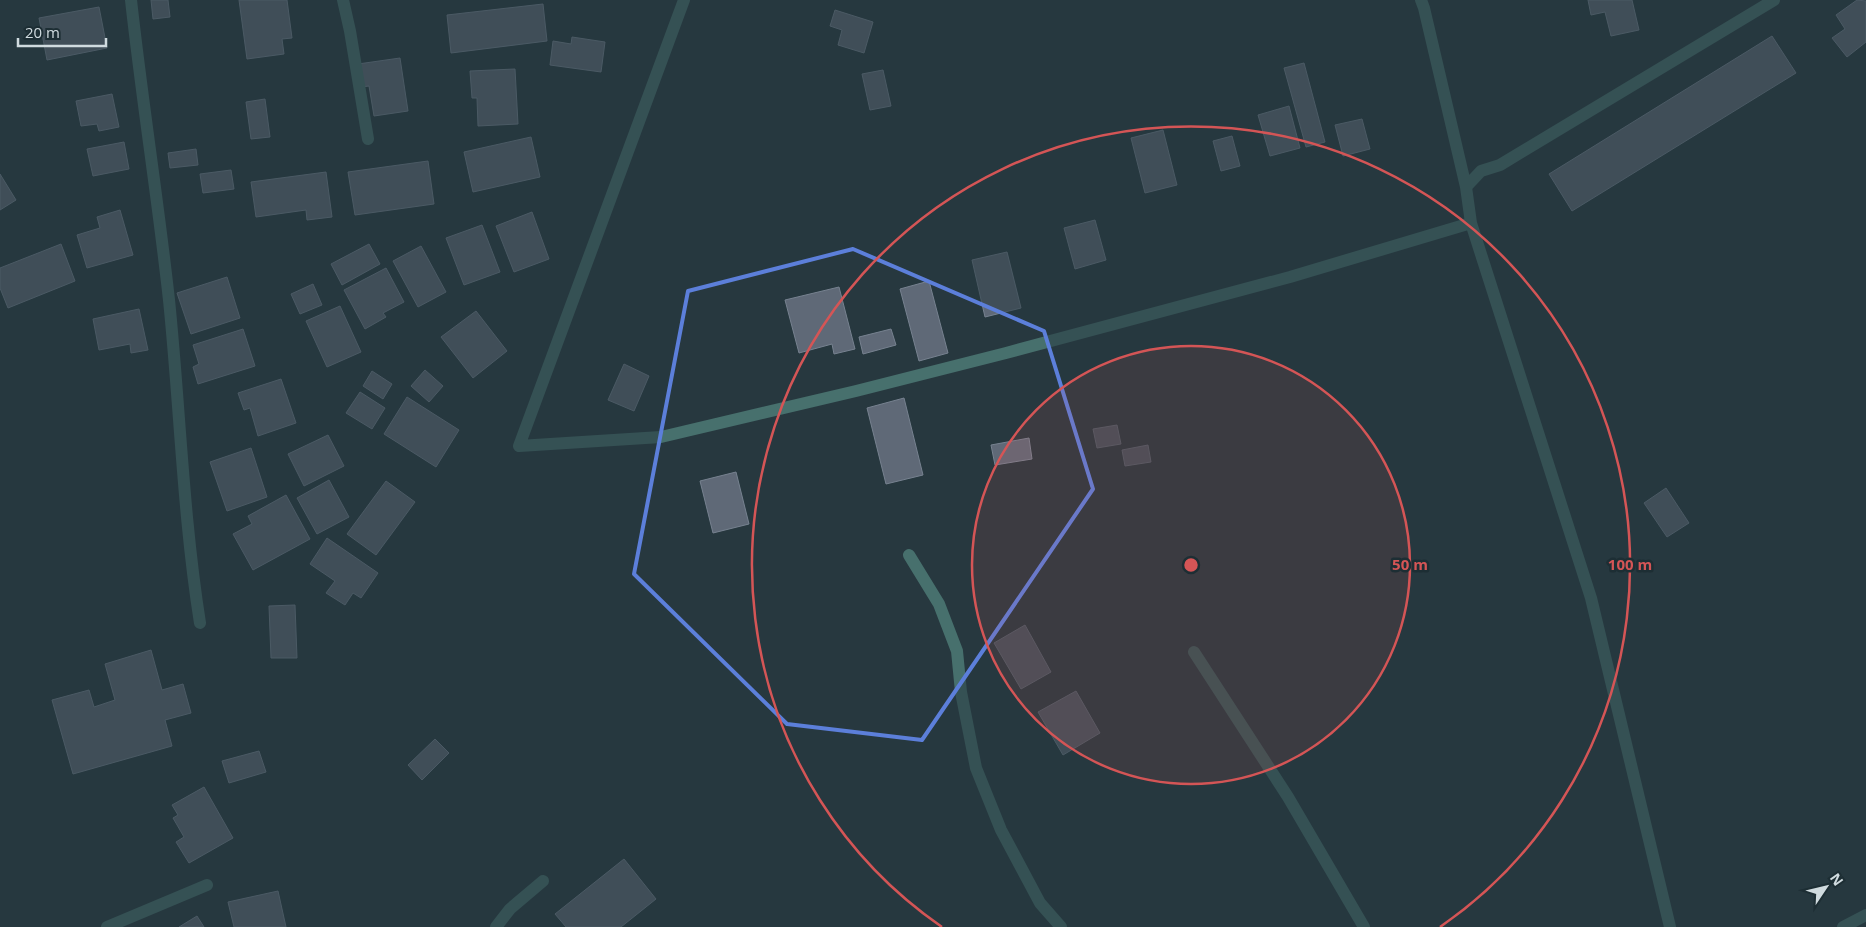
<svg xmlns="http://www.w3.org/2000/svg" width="1866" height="927" font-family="'Open Sans',sans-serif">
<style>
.building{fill:#5f6977;stroke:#778290}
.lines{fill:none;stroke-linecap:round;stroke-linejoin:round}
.minor{stroke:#47706d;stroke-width:12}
.marked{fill:none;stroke:#5c7fda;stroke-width:4;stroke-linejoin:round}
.ring{fill:none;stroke:#d45556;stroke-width:2.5}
.centre{fill:#d45556;stroke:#1d2e34;stroke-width:2.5}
.ring-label{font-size:15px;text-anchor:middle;font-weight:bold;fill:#d45556;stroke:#1d2e34;stroke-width:5;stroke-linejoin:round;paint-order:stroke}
</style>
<rect width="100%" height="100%" fill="#27383f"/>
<!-- building -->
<path class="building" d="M 151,0 L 168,0 L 170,17 L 153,19 Z
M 239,0 L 287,0 L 292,38 L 282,39 L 284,54 L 247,59 Z
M 1588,0 L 1632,0 L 1639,30 L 1611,36 L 1605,12 L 1591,15 Z
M 1857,0 L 1866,1 L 1866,42 L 1847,57 L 1832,38 L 1845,29 L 1836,15 Z
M 543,4 L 547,41 L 451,53 L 447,15 Z
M 99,7 L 107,48 L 47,60 L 39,18 Z
M 835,10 L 873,22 L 864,53 L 838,45 L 842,30 L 830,26 Z
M 1772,36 L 1796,73 L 1572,211 L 1549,174 Z
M 572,37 L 605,42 L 601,72 L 550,65 L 553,41 L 571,44 Z
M 400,58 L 408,111 L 374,116 L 369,86 L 361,87 L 358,64 Z
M 1304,63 L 1325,142 L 1306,147 L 1284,68 Z
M 515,69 L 518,124 L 478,126 L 477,98 L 472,98 L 470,71 Z
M 883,70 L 891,106 L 870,110 L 862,74 Z
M 112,94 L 119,127 L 99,131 L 97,124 L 81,126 L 76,101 Z
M 265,99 L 270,137 L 251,139 L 246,102 Z
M 1289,106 L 1300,148 L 1270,156 L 1258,115 Z
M 1362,119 L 1370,149 L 1343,156 L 1335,125 Z
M 1163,130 L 1177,185 L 1145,193 L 1131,138 Z
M 1232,136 L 1240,166 L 1221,171 L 1213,141 Z
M 531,137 L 540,177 L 473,192 L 464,152 Z
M 124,142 L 129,169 L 93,176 L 87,149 Z
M 196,149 L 198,165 L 170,168 L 168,153 Z
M 428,161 L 434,204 L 355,215 L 348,172 Z
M 231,170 L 234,189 L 203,193 L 200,174 Z
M 326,172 L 332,217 L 307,220 L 306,210 L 256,217 L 251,182 Z
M 0,174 L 16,200 L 0,210 Z
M 120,210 L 133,255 L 87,268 L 77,235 L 100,228 L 97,217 Z
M 532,212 L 549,259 L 514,272 L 496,226 Z
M 1095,220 L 1106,260 L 1075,269 L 1064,228 Z
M 482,225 L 500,272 L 464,285 L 446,238 Z
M 61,244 L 75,281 L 8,308 L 0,288 L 0,268 Z
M 369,244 L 380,264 L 342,285 L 331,264 Z
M 421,246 L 446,292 L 418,307 L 393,261 Z
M 1007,252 L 1021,308 L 985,317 L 972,260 Z
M 386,268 L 404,302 L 383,313 L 386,317 L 365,329 L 344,290 Z
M 227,277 L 240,318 L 191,334 L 177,293 Z
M 929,281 L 948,353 L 919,361 L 900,289 Z
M 313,284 L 322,305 L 300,314 L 291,294 Z
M 839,287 L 855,349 L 834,354 L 832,344 L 799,353 L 785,300 Z
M 340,306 L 361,352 L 327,367 L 306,321 Z
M 139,309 L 148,350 L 131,353 L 130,344 L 99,350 L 93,319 Z
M 476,311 L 507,351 L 473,378 L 441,337 Z
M 243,329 L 255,366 L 198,384 L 193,367 L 199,364 L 193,345 Z
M 891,329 L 896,345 L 863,354 L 859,337 Z
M 624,364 L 649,376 L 634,411 L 608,400 Z
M 425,370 L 443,386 L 429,402 L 411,386 Z
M 372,371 L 392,384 L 383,399 L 363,386 Z
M 281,379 L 296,423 L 258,436 L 250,408 L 244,410 L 238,393 Z
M 360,392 L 385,408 L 372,429 L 346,413 Z
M 407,397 L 459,430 L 436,467 L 384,434 Z
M 904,398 L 923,475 L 886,484 L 867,408 Z
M 1117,425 L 1121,444 L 1097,448 L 1093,429 Z
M 328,435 L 344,466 L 304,486 L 288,454 Z
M 1029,438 L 1032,459 L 995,465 L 991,445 Z
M 1148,445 L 1151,462 L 1125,466 L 1122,450 Z
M 251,448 L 267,497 L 227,511 L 210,462 Z
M 736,472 L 749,524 L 713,533 L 700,481 Z
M 329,480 L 349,517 L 317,534 L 297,498 Z
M 386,481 L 415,502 L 376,555 L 347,534 Z
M 1666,488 L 1689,523 L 1667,537 L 1644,503 Z
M 286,495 L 310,539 L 253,570 L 233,534 L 252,524 L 248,516 Z
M 327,538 L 378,573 L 361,598 L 353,593 L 345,605 L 326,593 L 335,581 L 310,564 Z
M 295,605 L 297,658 L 271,658 L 269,606 Z
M 1025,625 L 1051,672 L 1021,689 L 994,643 Z
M 151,650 L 162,690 L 183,684 L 191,713 L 165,720 L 172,746 L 73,774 L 52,700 L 89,690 L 94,707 L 115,700 L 105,664 Z
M 1076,691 L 1100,733 L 1063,755 L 1038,712 Z
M 435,739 L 449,753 L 422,780 L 408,765 Z
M 259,751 L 266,772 L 229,783 L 222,761 Z
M 204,787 L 233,838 L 189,863 L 176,842 L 184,837 L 173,818 L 178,815 L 172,805 Z
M 624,859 L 656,899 L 621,927 L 566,927 L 555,914 Z
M 278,891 L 286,927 L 234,927 L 228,902 Z
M 197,916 L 204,927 L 179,927 Z"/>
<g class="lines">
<!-- minor -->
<path class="minor" d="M 131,0 C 142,100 158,200 169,300 C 180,408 183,516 200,623
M 343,0 L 350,31 L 368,139
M 684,0 L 519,446 L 661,437 L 856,391 L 1006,353 L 1290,277 L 1471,223
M 1421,0 L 1424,8 L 1466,187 L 1471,223 L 1591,598 L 1670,927
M 1466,187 L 1481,171 L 1500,165 L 1774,0
M 909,555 L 939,604 L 957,651 L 961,692 L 976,768 L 1001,830 L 1040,903 L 1061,927
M 1194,652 L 1288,797 L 1364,927
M 107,927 L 207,885
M 496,927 L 510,909 L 543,881
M 1843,927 L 1866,915"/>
</g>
<!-- marked area -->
<path d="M0 0H1866V927H0ZM 853,249 L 1044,331 L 1093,489 L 922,740 L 787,724 L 634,574 L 688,291 Z" fill="#27383f" fill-opacity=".55" fill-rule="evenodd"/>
<path class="marked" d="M 853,249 L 1044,331 L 1093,489 L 922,740 L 787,724 L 634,574 L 688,291 Z"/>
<!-- distance rings -->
<circle cx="1191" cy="565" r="219" fill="#d45556" fill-opacity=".12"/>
<g class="ring">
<circle cx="1191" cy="565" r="219"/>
<path d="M942 927A439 439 0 1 1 1440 927"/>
</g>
<circle cx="1191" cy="565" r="8" class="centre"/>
<g class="ring-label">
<text x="1410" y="570">50 m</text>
<text x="1630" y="570">100 m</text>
</g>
<!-- north arrow -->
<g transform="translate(1826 887) rotate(55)" stroke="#1d2e34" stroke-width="4" paint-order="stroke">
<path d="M0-4L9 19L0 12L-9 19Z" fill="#d0dbdf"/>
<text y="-8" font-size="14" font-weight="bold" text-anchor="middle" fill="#d0dbdf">N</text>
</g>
<!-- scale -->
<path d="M18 38v8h88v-8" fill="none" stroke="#d0dbdf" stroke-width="2.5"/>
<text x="25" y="38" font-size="15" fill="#d0dbdf" stroke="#1d2e34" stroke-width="4" paint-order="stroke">20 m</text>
</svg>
